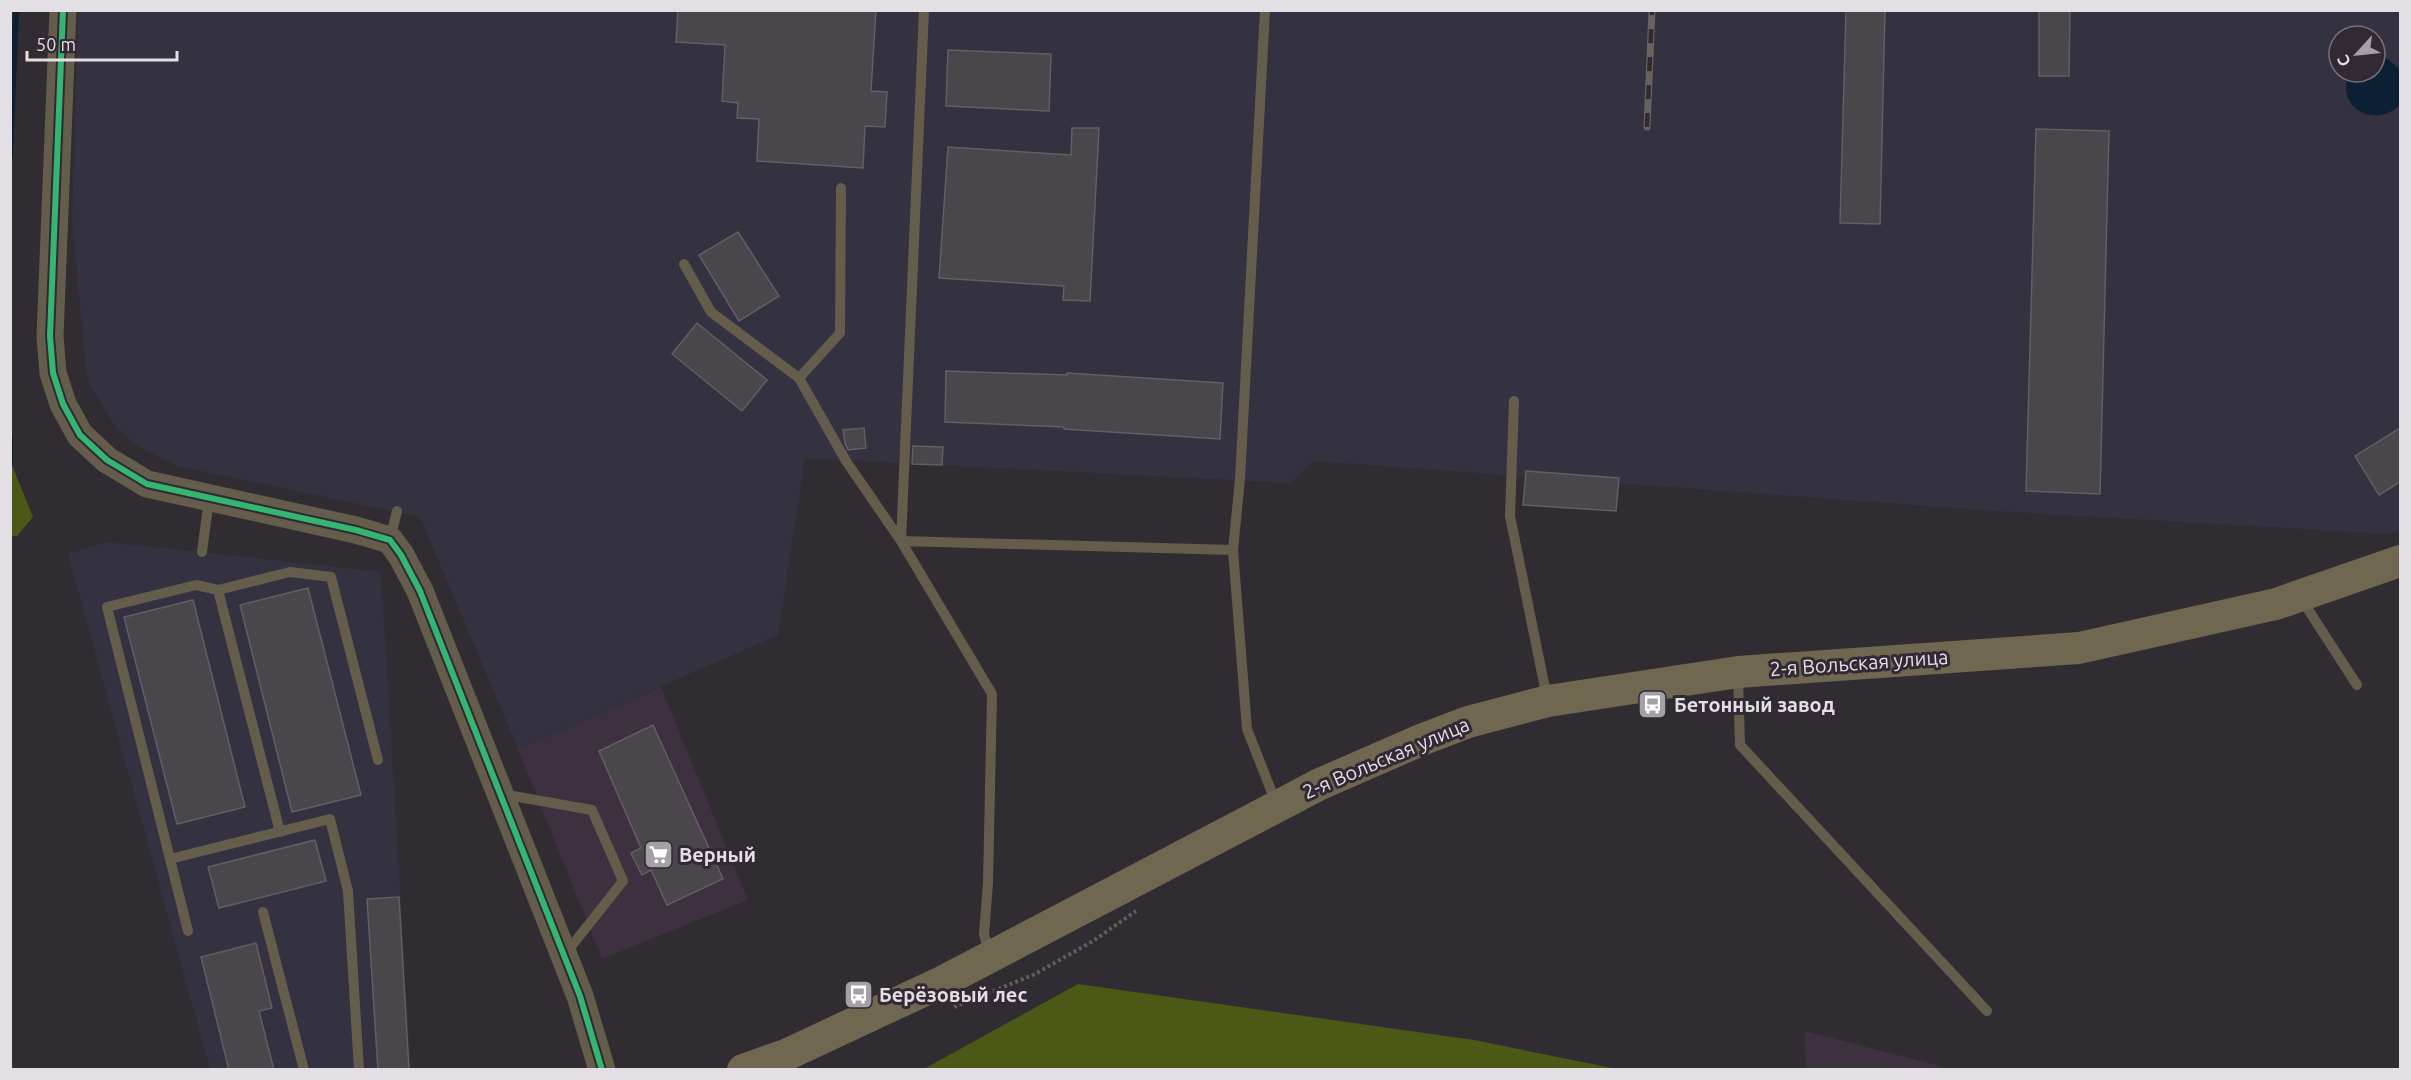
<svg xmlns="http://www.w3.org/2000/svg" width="2411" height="1080" font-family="Ubuntu,sans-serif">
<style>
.built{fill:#3d303f}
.industrial{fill:#343141;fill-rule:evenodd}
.forest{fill:#4c5916}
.water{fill:#0b2034}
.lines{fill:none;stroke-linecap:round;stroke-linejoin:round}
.stream{stroke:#0b2034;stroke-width:6}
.building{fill:#4a464b;stroke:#625e62;stroke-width:1.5}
.path{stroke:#645e56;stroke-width:4;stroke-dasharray:3 3;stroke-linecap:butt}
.service{stroke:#645d4c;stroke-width:10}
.tertiary{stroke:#645d4c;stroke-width:27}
.secondary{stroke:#706750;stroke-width:32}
.rail-casing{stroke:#68625c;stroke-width:7}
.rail{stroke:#322934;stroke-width:4.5;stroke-dasharray:14;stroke-linecap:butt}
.cycleway-casing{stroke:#322934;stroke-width:10}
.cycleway{stroke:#33b770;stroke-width:6}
.labels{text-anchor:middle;stroke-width:6;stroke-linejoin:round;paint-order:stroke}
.street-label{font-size:20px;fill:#e4dee5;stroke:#322934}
.poi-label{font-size:20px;font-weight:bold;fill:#e4dee5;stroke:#322934;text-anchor:start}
</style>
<rect width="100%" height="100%" fill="#312c31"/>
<!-- built -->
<path class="built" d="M 661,687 L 748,900 L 602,959 L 518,749 Z
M 1805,1031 L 1952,1069 L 1806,1069 Z"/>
<!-- industrial -->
<path class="industrial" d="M 78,11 L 2400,11 L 2400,529 L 2390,534 L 2012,512 L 1315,461 L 1290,483 L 805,458 L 778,635 L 518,749 L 420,517 L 178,466 L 132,443 L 115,426 L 90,386 L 86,370 L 72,220 ZM 2339,36 L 2375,36 L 2375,72 L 2339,72 Z
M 107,542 L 381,572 L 411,1069 L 210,1069 L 68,554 Z"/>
<!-- forest -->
<path class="forest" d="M 11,463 L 33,517 L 17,536 L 11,536 Z
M 1078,984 L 1474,1040 L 1617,1069 L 924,1069 Z"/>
<!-- water -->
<path class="water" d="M 2375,56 L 2386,58 L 2400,69 L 2400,105 C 2374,130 2333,106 2350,72 L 2375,72 Z"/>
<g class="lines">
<!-- stream -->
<path class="stream" d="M 10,156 L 16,10
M 10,439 L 10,463"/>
</g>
<!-- building -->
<path class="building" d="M 678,10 L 876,10 L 871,91 L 887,92 L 885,127 L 865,126 L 863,168 L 757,161 L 759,119 L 737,118 L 738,103 L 722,101 L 725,45 L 676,42 Z
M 1846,10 L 1885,10 L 1880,224 L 1840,223 Z
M 2039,10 L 2070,10 L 2069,76 L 2039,76 Z
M 948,50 L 1051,54 L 1049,111 L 946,106 Z
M 1072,128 L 1099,128 L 1090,301 L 1063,300 L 1064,286 L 939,278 L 948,147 L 1071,155 Z
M 2036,129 L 2109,131 L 2100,494 L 2026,491 Z
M 738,232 L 779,296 L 739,321 L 699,255 Z
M 697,323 L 767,380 L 742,411 L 672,354 Z
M 946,371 L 1067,375 L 1067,373 L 1223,383 L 1220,439 L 1064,429 L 1064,427 L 945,422 Z
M 864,428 L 866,448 L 848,450 L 845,443 L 843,430 Z
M 2400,428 L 2400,482 L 2379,495 L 2355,456 Z
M 913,446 L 943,447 L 942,465 L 912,464 Z
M 1526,471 L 1619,478 L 1616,511 L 1523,505 Z
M 308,588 L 361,795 L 292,812 L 240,605 Z
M 193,600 L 245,807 L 177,824 L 124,617 Z
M 653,725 L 723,879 L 667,905 L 651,870 L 642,875 L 631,853 L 641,848 L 599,751 Z
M 315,840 L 326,881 L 219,908 L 208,867 Z
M 399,897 L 409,1070 L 378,1070 L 367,899 Z
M 256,943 L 272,1008 L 259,1011 L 274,1070 L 229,1070 L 201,957 Z"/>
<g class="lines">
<!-- path -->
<path class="path" d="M 954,1007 L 1033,975 L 1093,941 L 1136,911"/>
<!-- service -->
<path class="service" d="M 924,10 L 901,541 L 992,694 L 988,883 L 984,934 L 989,953
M 1265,10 L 1240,479 L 1233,550 L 1247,729 L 1276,803
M 684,264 L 711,312 L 799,378 L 846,461 L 901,541 L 1233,550
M 799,378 L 840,333 L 841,188
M 1514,401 L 1510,516 L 1547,698
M 390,540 L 397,511
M 202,552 L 209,499
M 218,590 L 280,832
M 2300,597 L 2357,685
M 1738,676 L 1740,745 L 1987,1011
M 502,794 L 592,810 L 623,881 L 566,953
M 170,859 L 330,819 L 348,891 L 359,1070
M 263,912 L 304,1070
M 188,931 L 107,607 L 196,585 L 218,590 L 290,572 L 331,577 L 378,760"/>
<!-- tertiary -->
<path class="tertiary" d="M 63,10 L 50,336 L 53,373 L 63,404 L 80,435 L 107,460 L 147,484 L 356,530 L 390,540 L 401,555 L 420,591 L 580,996 L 602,1070"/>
<!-- secondary -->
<path class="secondary" d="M 743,1070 L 788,1054 L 942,982 L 1320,784 L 1421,740 L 1468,722 L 1548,701 L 1738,672 L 2079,648 L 2276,604 L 2400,561"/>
<defs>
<path id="rail" d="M 1647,127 L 1652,10"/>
</defs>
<!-- rail casing -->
<use href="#rail" class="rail-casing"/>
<!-- rail -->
<use href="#rail" class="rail"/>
<defs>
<path id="cycleway" d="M 63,10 L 50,336 L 53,373 L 63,404 L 80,435 L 107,460 L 147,484 L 356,530 L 390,540 L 401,555 L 420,591 L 580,996 L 602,1070"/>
</defs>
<!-- cycleway casing -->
<use href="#cycleway" class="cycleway-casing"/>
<!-- cycleway -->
<use href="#cycleway" class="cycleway"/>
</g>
<!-- icons -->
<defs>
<symbol id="bus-square" viewBox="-11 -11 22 22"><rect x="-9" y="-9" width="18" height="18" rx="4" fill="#a5a0a6" stroke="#322934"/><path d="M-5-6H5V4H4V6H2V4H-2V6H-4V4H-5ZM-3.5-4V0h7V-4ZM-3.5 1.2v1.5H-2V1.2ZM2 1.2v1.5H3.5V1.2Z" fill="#fff"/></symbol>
<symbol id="supermarket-square" viewBox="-11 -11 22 22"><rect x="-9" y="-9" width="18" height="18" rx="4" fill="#a5a0a6" stroke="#322934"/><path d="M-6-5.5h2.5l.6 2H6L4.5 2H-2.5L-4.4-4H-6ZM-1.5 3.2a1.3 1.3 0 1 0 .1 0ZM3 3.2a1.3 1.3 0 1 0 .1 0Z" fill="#fff"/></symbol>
</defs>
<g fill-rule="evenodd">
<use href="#bus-square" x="1636" y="688" width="33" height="33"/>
<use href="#supermarket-square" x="642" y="838" width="33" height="33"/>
<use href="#bus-square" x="842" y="978" width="33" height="33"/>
</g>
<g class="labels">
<!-- street labels -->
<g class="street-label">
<text transform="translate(1859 663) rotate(-4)" y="7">2-я Вольская улица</text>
<text transform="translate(1386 758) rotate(-23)" y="7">2-я Вольская улица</text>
</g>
<!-- poi labels -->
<g class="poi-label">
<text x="1674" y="712">Бетонный завод</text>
<text x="679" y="862">Верный</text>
<text x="879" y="1002">Берёзовый лес</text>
</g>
</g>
<!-- border -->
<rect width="2411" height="1080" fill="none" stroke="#e4dee5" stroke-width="24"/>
<!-- north arrow -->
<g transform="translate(2357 54) rotate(243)"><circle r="28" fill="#322934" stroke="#79717b" stroke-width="1.5"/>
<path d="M0-4.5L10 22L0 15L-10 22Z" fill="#a5a0a6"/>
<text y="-9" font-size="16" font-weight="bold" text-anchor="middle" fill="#e4dee5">С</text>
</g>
<!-- scale -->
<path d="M27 51v9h150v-9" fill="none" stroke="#e4dee5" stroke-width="3"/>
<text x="36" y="51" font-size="18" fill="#e4dee5" stroke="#322934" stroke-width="4.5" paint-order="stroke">50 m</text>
</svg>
